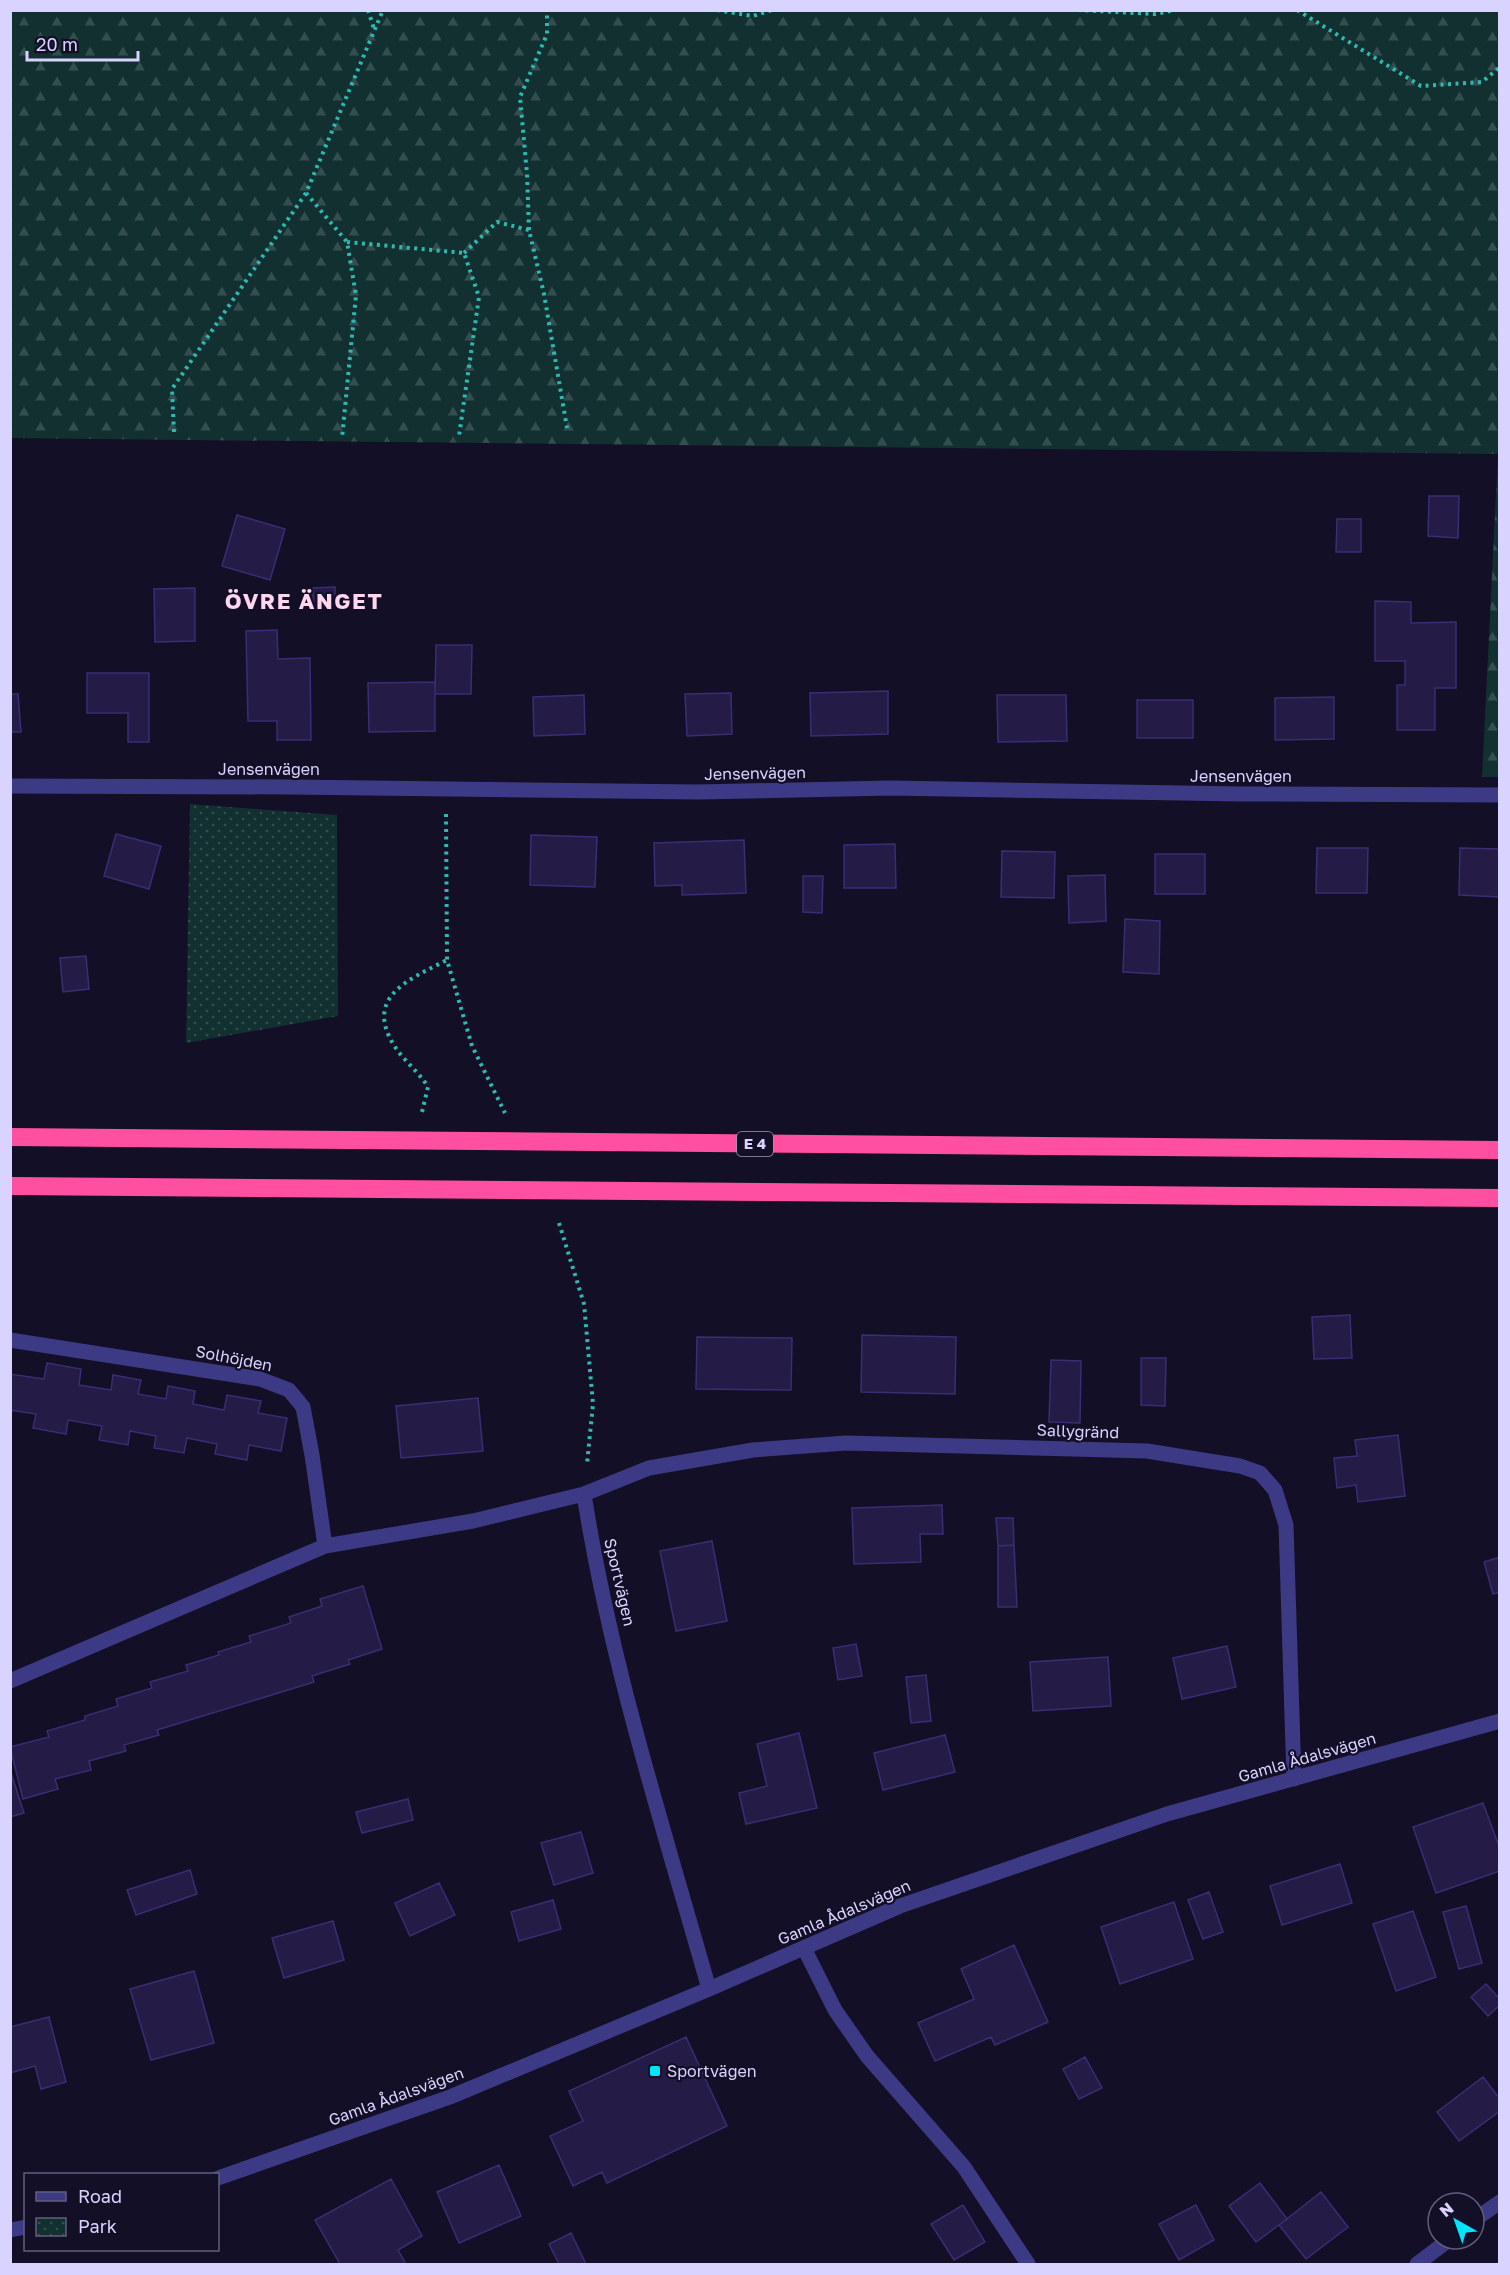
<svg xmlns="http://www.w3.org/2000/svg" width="1510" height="2275" font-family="'Golos Text',sans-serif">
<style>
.forest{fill:url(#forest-firs)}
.park{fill:url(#park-dots)}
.building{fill:#241b47;stroke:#3b2d73;stroke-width:1.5}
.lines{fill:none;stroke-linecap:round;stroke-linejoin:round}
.path{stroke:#2fb8b0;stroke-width:4;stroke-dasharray:3 4.5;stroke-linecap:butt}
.street{stroke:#3d3a85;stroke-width:15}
.highway{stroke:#ff4fa3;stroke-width:18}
.poi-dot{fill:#00e5ff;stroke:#130f26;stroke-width:2}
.labels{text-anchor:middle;stroke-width:4.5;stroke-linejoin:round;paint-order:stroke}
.shield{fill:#130f26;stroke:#9e99be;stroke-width:1.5}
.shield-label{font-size:15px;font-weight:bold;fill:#d9d4ff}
.street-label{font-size:16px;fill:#d9d4ff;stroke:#130f26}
.poi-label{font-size:16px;fill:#d9d4ff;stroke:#130f26;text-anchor:start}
.district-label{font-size:22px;font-weight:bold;letter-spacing:1.5px;fill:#ffd6f0;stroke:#130f26}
</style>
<defs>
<pattern id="forest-firs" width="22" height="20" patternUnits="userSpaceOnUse" patternTransform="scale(1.5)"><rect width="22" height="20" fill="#12302f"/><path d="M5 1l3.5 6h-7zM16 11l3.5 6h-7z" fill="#344d4e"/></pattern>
<pattern id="park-dots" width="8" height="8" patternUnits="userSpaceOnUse" patternTransform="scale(1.5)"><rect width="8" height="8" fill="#12302f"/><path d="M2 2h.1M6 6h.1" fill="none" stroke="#344d4e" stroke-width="1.8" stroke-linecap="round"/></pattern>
</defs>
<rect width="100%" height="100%" fill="#130f26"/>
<!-- forest -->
<path class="forest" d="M 11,10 L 1499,11 L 1499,777 L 1482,777 L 1498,454 L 11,438 Z"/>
<!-- park -->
<path class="park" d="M 190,804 L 337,815 L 338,1016 L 186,1043 Z"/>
<!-- building -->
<path class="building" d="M 1429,496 L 1459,496 L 1458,538 L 1428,536 Z
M 237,515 L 285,529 L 270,580 L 222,566 Z
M 1337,519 L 1361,519 L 1361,552 L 1336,552 Z
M 335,587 L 335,605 L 313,606 L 313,588 Z
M 195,588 L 195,641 L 155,642 L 154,589 Z
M 1375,601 L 1411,602 L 1411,623 L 1456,622 L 1456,688 L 1435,688 L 1435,730 L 1397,730 L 1397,685 L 1405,685 L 1405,661 L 1375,661 Z
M 277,630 L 278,659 L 310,658 L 311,740 L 277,740 L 277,721 L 248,721 L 246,631 Z
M 436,645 L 472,645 L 471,694 L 435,694 Z
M 87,673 L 149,673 L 149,742 L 128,742 L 128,713 L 87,713 Z
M 435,682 L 435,731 L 369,732 L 368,683 Z
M 888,691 L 888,734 L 811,736 L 810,693 Z
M 731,693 L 732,734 L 687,736 L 685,694 Z
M 10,694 L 18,694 L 21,732 L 10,732 Z
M 584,695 L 585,734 L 534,736 L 533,697 Z
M 997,695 L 1066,695 L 1067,741 L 998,742 Z
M 1334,697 L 1334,739 L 1275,740 L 1275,698 Z
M 1137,700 L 1193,700 L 1193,738 L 1137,738 Z
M 116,834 L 161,846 L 149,889 L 104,876 Z
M 531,835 L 597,837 L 595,887 L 530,885 Z
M 744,840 L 746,893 L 682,895 L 682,885 L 655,886 L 654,843 Z
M 895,844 L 896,888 L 844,888 L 844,845 Z
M 1317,848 L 1368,848 L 1367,893 L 1316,893 Z
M 1460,848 L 1500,849 L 1500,897 L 1459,895 Z
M 1002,851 L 1055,852 L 1054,898 L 1001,897 Z
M 1155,854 L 1205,854 L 1205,894 L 1155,894 Z
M 1105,875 L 1106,921 L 1069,923 L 1068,876 Z
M 803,876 L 823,876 L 822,913 L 803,912 Z
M 1125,919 L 1160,921 L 1159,974 L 1123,972 Z
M 86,956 L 89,989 L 63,992 L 60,958 Z
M 1350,1315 L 1352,1358 L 1314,1359 L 1312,1317 Z
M 862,1335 L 956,1337 L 955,1394 L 861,1392 Z
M 697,1337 L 792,1338 L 791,1390 L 696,1389 Z
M 1141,1358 L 1166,1358 L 1165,1406 L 1141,1405 Z
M 1051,1360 L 1081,1361 L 1080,1423 L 1049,1422 Z
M 47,1363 L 81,1369 L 79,1385 L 111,1390 L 113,1375 L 141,1380 L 138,1394 L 166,1399 L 168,1386 L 195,1391 L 193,1404 L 224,1410 L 227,1395 L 261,1401 L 258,1413 L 287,1418 L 281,1451 L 249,1445 L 247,1460 L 215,1454 L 217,1444 L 187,1438 L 184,1453 L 154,1448 L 156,1436 L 130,1431 L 128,1445 L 99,1440 L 102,1426 L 68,1420 L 66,1434 L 33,1428 L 36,1414 L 10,1410 L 10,1374 L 44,1379 Z
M 478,1398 L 483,1451 L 401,1458 L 396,1406 Z
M 1398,1435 L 1405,1496 L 1358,1502 L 1356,1485 L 1337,1488 L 1334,1458 L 1357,1456 L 1355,1440 Z
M 942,1505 L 943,1534 L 920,1534 L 921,1562 L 854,1564 L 852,1508 Z
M 996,1518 L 1013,1518 L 1014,1545 L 998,1546 Z
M 712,1541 L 727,1621 L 676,1631 L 660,1551 Z
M 1014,1545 L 1017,1607 L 998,1607 L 998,1546 Z
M 1500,1557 L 1500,1592 L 1493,1594 L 1484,1562 Z
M 363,1586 L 382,1649 L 348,1660 L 350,1664 L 312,1676 L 314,1682 L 157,1730 L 159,1735 L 124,1745 L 126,1751 L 89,1761 L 91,1770 L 55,1779 L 58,1789 L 23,1799 L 10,1747 L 49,1737 L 47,1731 L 85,1720 L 85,1716 L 118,1706 L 116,1699 L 152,1688 L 150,1682 L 188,1671 L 186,1665 L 219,1655 L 218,1652 L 251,1642 L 249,1636 L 291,1623 L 289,1617 L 322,1606 L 320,1599 Z
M 856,1644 L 862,1676 L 838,1680 L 833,1648 Z
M 1227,1646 L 1236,1687 L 1182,1699 L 1173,1658 Z
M 1108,1657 L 1111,1706 L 1033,1711 L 1030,1662 Z
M 926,1675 L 931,1721 L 911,1723 L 906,1677 Z
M 799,1733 L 817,1808 L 746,1824 L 739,1793 L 767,1786 L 757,1744 Z
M 945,1735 L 955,1772 L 883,1790 L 874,1753 Z
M 11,1773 L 24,1813 L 10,1817 L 10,1774 Z
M 408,1799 L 413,1820 L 362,1833 L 356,1812 Z
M 1483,1803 L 1500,1849 L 1500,1871 L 1436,1893 L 1413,1827 Z
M 581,1832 L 593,1873 L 554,1885 L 541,1843 Z
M 1340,1864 L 1352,1903 L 1282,1925 L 1270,1886 Z
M 190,1870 L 197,1894 L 136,1915 L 127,1890 Z
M 439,1883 L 455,1915 L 410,1936 L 395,1903 Z
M 1209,1892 L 1223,1932 L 1203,1939 L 1188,1900 Z
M 553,1900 L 561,1929 L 519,1941 L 511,1912 Z
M 1174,1902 L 1193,1959 L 1120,1984 L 1101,1927 Z
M 1466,1906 L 1482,1963 L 1459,1969 L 1443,1912 Z
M 1413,1911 L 1436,1977 L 1396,1991 L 1373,1924 Z
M 333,1921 L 344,1960 L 284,1978 L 272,1938 Z
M 1014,1945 L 1048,2022 L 995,2045 L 991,2037 L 935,2061 L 918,2023 L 974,1999 L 961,1969 Z
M 194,1971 L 214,2043 L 151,2060 L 130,1989 Z
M 1486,1984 L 1500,1999 L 1500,2005 L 1488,2016 L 1471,1997 Z
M 49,2017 L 66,2082 L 41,2089 L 35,2066 L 10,2073 L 10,2027 Z
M 686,2037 L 727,2126 L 607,2183 L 602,2172 L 573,2186 L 550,2136 L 583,2121 L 569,2091 Z
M 1085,2057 L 1102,2088 L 1079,2099 L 1063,2069 Z
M 1483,2077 L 1500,2099 L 1500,2111 L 1459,2141 L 1437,2112 Z
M 499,2165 L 521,2216 L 459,2243 L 437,2192 Z
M 391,2179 L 422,2236 L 398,2250 L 406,2264 L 340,2264 L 315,2220 Z
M 1260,2183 L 1287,2219 L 1256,2242 L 1229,2206 Z
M 1321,2192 L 1348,2227 L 1306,2259 L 1279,2225 Z
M 963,2205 L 985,2242 L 954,2260 L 931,2224 Z
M 1196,2205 L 1214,2240 L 1179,2260 L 1159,2224 Z
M 571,2233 L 586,2264 L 559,2264 L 549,2244 Z"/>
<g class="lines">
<!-- path -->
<path class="path" d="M 368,10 L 374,29
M 717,10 L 753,16 L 772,10
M 1078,10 L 1155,14 L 1176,10
M 1297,10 L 1421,86 L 1482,82 L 1500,67
M 306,193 L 347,242 L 356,295 L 342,438
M 529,230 L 527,174 L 520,97 L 547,34 L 547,10
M 347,242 L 464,253 L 479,297 L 459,436
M 464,253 L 497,222 L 529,230 L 544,294 L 567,428
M 174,432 L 172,389 L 306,193 L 383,10
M 446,814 L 447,960 L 472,1046 L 505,1113
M 422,1112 L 428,1087 C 419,1072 405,1062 395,1047 C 363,997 408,980 447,960
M 559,1223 L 584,1304 L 593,1404 L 587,1464"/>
<!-- street -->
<path class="street" d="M 10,786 L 290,787 L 698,792 L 890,788 L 1241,794 L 1500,795
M 10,1340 L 260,1379 L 289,1390 L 303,1407 L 312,1455 L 325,1546
M 584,1494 C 610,1662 663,1826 709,1989
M 10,1681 L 325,1546 L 473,1521 L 584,1494 L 649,1468 L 753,1450 L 846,1443 L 1147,1451 L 1240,1466 L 1260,1473 L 1275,1490 L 1286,1525 L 1294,1779
M 804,1948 L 835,2010 L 867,2056 L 964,2167 L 1028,2264
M 218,2178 L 450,2097 L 709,1989 L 900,1906 L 1167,1814 L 1500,1721
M 1474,2220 L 1500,2202
M 10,2230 L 26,2227
M 1417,2264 L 1450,2239"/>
<!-- highway -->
<path class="highway" d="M 10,1137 L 1500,1150
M 10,1186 L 1500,1198"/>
</g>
<!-- markers -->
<rect class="poi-dot" x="649" y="2065" width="12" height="12" rx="3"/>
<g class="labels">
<!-- shield labels -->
<rect class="shield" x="737" y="1132" width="36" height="24" rx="4.5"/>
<g class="shield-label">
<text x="755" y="1149">E 4</text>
</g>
<!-- street labels -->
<g class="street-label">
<text x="269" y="775">Jensenvägen</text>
<text transform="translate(755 773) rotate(-1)" y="6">Jensenvägen</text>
<text x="1241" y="782">Jensenvägen</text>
<text transform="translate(234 1358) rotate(11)" y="6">Solhöjden</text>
<text transform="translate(1078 1431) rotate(2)" y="6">Sallygränd</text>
<text transform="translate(620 1582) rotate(77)" y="6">Sportvägen</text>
<text transform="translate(1307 1757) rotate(-16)" y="6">Gamla Ådalsvägen</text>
<text transform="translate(844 1912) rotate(-23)" y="6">Gamla Ådalsvägen</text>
<text transform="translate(396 2096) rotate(-20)" y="6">Gamla Ådalsvägen</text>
</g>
<!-- poi labels -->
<g class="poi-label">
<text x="667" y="2077">Sportvägen</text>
</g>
<!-- district labels -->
<g class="district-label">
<text x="304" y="609">ÖVRE ÄNGET</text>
</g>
</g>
<!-- border -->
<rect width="1510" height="2275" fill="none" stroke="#d9d4ff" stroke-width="24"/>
<!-- legend -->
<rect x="24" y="2173" width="195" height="78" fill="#130f26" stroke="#625e7d" stroke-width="1.5"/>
<rect x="36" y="2192" width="30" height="9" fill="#3d3a85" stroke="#625e7d" stroke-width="1.5"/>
<text x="78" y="2203" font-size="18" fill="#d9d4ff">Road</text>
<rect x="36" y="2218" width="30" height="18" fill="url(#park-dots)" stroke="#625e7d" stroke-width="1.5"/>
<text x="78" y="2233" font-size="18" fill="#d9d4ff">Park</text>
<!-- north arrow -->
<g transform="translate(1456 2221) rotate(320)"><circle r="28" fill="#130f26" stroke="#625e7d" stroke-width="1.5"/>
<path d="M0-4.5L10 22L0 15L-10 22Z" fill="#00e5ff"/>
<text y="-9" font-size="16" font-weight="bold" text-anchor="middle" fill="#d9d4ff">N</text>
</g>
<!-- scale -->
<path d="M27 51v9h111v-9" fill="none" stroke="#d9d4ff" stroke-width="3"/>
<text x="36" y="51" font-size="18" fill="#d9d4ff" stroke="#130f26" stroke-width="4.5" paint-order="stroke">20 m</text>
</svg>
